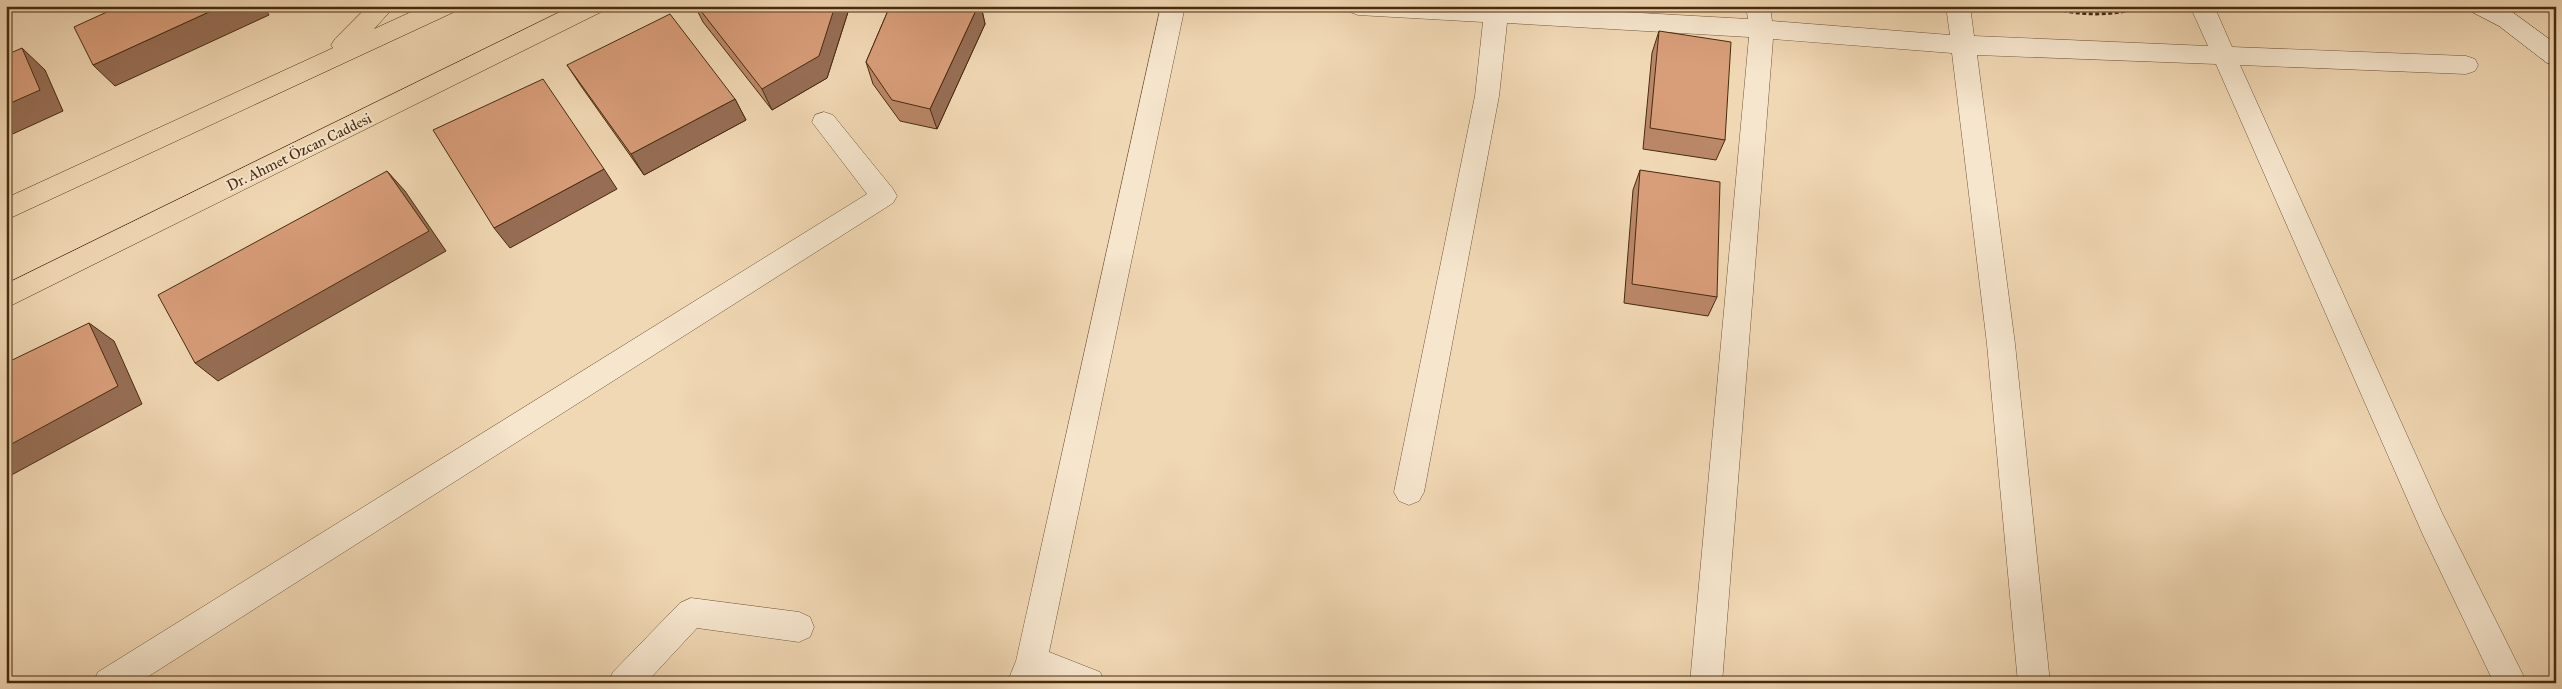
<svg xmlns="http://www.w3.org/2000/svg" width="2562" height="689" font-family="'IM FELL Great Primer',serif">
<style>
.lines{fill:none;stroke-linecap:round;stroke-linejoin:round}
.street-casing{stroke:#725638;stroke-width:1}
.secondary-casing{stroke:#472b0f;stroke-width:1}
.primary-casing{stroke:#472b0f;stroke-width:1}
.path{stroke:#472b0f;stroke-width:3;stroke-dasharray:4 2.5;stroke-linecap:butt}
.street{fill:#f6e6ce;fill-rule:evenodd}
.secondary{fill:#f6e6ce;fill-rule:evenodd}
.primary{fill:#f1d8b4;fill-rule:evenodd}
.wall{fill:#ba8768;stroke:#472b0f}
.shaded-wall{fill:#976e55;stroke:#472b0f}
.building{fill:#d89d79;stroke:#472b0f}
.labels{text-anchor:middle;stroke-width:4;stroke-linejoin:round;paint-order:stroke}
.street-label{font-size:15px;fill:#472b0f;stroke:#f6e6ce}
</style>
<rect width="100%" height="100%" fill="#f1d8b4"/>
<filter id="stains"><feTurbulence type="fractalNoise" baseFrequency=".004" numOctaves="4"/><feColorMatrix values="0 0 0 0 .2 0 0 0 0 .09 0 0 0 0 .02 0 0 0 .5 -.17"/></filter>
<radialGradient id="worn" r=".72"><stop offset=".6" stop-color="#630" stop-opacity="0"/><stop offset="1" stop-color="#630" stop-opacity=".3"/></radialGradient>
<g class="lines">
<defs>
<path id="street" d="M 1161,6 L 1185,6 L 1049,652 L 1100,672 L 1105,683 L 1049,683 L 1040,679 L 1039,683 L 1007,683 L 1016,661 Z
M 1346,6 L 1516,6 L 1748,19 L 1746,6 L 1770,6 L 1772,21 L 1950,35 L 1946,6 L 1970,6 L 1974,36 L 2208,46 L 2190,6 L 2214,6 L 2232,47 L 2466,56 L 2475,59 L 2478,65 L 2475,71 L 2466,74 L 2240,65 L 2443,515 L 2527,683 L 2494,683 L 2423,535 L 2216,64 L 1977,55 L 2015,344 L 2050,683 L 2018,683 L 1987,344 L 1952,53 L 1773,39 L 1722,683 L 1690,683 L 1749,37 L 1507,23 L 1499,96 L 1424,492 L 1419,501 L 1409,505 L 1399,501 L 1394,492 L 1475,96 L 1483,22 L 1358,15 L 1350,12 Z
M 824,112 L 833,115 L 893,189 L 897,196 L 893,203 L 138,683 L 93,683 L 98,672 L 867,194 L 812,122 L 815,115 Z
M 691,598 L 799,612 L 810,617 L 814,627 L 810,637 L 799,642 L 697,628 L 646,683 L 608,683 L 613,672 L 680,603 Z"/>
<path id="secondary" d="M 2468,6 L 2501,6 L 2515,14 L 2556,44 L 2556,66 L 2547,63 L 2499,26 L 2472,12 Z"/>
<path id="primary" d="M 368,6 L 395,6 L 374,29 L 424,6 L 458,6 L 454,12 L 6,220 L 6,198 L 333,48 L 331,45 L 335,39 Z
M 572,6 L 605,6 L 601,12 L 6,308 L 6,284 Z"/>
</defs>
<!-- street casing -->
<use href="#street" class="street-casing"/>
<!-- secondary casing -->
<use href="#secondary" class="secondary-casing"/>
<!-- primary casing -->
<use href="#primary" class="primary-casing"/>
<!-- path -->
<path class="path" d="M 2044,6 C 2078,16 2112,17 2146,6
M 2435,6 L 2448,11"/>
<!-- street -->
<use href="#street" class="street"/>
<!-- secondary -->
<use href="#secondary" class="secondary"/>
<!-- primary -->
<use href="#primary" class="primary"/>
</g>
<!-- wall -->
<path class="wall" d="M 695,6 L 846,6 L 848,12 L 827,78 L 772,110 L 703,22 Z
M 890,6 L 981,6 L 985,24 L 937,129 L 900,121 L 873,84 L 866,62 Z
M 1659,31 L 1725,140 L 1716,160 L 1643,149 L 1652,53 Z
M 567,65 L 735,99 L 746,120 L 644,175 L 581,86 Z
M 1640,170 L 1717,297 L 1708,316 L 1624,303 L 1633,190 Z"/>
<!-- shaded-wall -->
<path class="shaded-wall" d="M 222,6 L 264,6 L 269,15 L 115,86 L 93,65 Z
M 835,6 L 846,6 L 848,12 L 827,78 L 772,110 L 762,89 Z
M 978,6 L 981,6 L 985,24 L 937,129 L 930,109 Z
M 22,48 L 45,70 L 63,111 L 6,137 L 6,105 Z
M 735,99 L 746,120 L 644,175 L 631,154 Z
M 604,169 L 617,189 L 510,248 L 494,228 Z
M 387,171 L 405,191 L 446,251 L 218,381 L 195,363 Z
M 89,323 L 114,341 L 142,404 L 6,478 L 6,447 Z"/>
<!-- building -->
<path class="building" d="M 120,6 L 222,6 L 93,65 L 74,27 Z
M 697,6 L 835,6 L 819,56 L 762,89 Z
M 890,6 L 978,6 L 930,109 L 892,100 L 866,62 Z
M 670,14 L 735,99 L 631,154 L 567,65 Z
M 1659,31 L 1731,42 L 1725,140 L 1650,128 Z
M 22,48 L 40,90 L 6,105 L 6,55 Z
M 543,79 L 604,169 L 494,228 L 433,130 Z
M 1640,170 L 1720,182 L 1717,297 L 1632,284 Z
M 387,171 L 429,231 L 195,363 L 158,295 Z
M 89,323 L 118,386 L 6,447 L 6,363 Z"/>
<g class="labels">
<!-- street labels -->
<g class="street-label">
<text transform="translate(299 152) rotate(-26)" y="5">Dr. Ahmet Özcan Caddesi</text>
</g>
</g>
<!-- margin -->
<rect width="2562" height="689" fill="none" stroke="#f1d8b4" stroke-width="25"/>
<rect x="8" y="8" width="2547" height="674" fill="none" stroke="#472b0f" stroke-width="2.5"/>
<rect x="12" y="12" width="2537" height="664" fill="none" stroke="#472b0f"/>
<rect width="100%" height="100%" filter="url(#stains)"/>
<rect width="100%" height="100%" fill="url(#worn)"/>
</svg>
